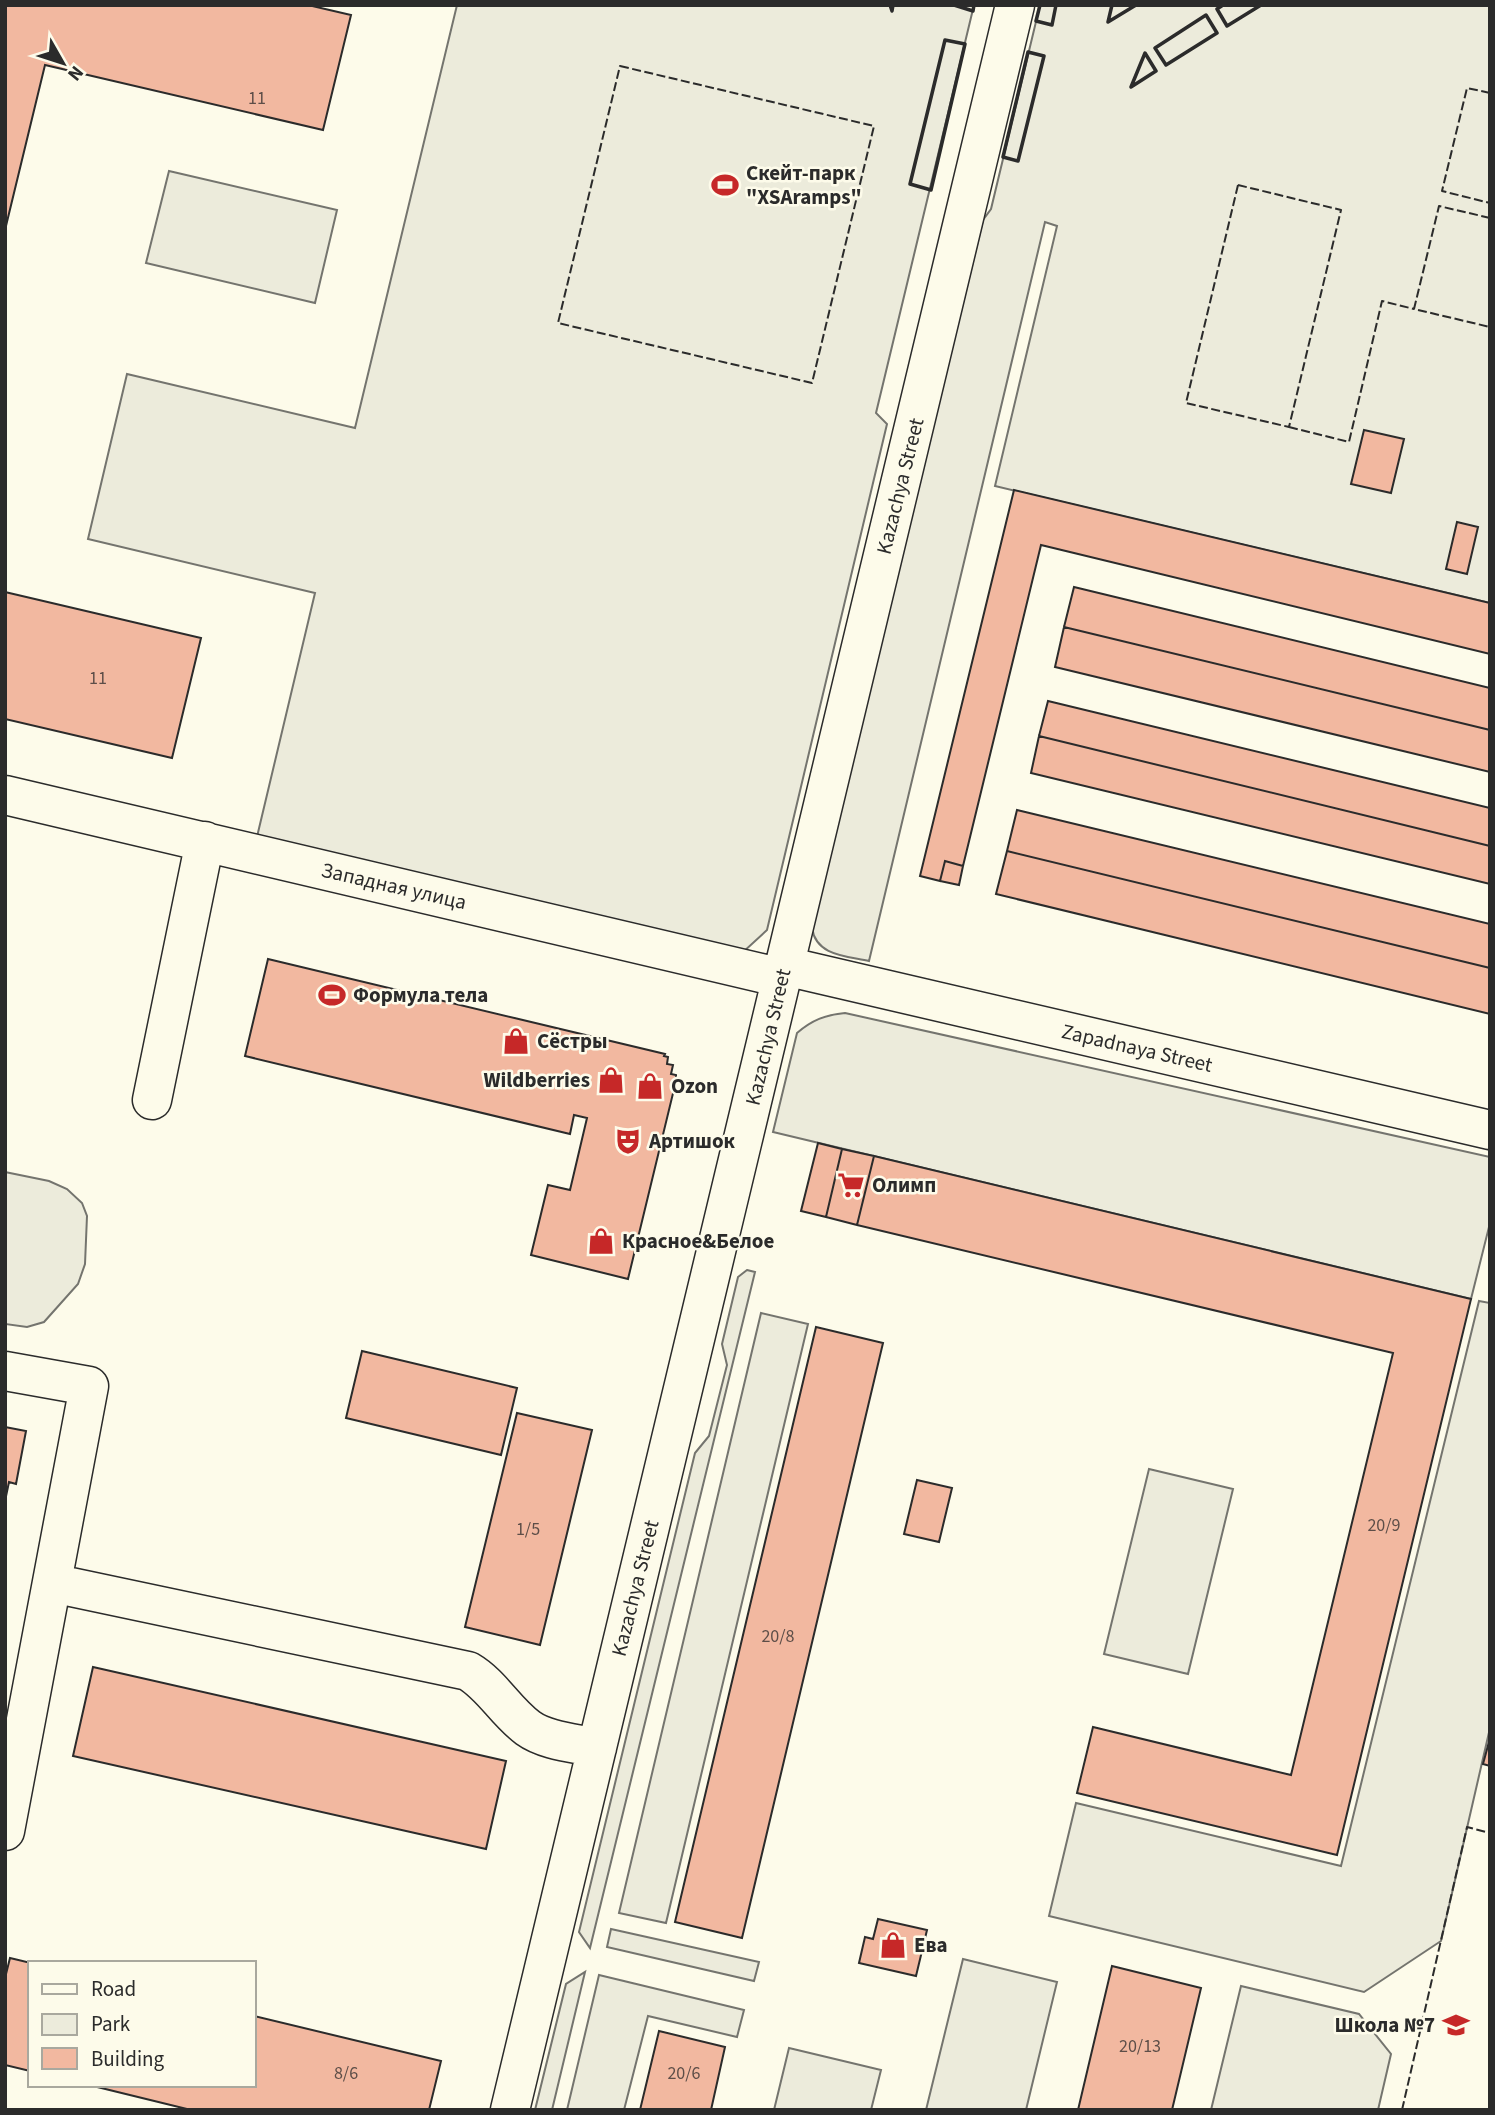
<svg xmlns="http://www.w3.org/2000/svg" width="1495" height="2115" font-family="'Source Sans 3',sans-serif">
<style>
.green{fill:#ecebdb;stroke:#74746e;stroke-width:2}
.building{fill:#f2b8a0;stroke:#2b2b2b;stroke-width:2}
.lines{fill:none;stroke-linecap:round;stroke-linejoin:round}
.minor-casing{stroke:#2b2b2b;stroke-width:41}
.minor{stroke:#fdfbea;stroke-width:38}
.fence{stroke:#2b2b2b;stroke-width:2;stroke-dasharray:9 3.5;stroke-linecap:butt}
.wall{stroke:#2b2b2b;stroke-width:3.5}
.labels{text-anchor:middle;stroke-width:5;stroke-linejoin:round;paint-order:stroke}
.number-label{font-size:18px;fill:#5d4e48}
.poi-label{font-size:21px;font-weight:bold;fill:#2b2b2b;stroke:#fdfbea;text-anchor:start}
.street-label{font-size:21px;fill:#2b2b2b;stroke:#fdfbea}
</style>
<rect width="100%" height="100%" fill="#fdfbea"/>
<!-- green -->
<path class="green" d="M 457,5 L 974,5 L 876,413 L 887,424 L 767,930 L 741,954 L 256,841 L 315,593 L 88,539 L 127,374 L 355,428 Z
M 1040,5 L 1490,5 L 1490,603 L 995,486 L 1057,226 L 1045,222 L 869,961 C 847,956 816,956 812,928 L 983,220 L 991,209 Z
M 169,171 L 337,210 L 315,303 L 146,263 Z
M 845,1013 L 1490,1157 L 1490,1223 L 1471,1299 L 773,1132 L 797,1033 C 812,1020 825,1015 845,1013 Z
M 5,1172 L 49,1181 L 67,1189 L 82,1203 L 87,1216 L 85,1264 L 78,1284 L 44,1322 L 27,1327 L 5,1324 Z
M 747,1270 L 755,1272 L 590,1948 L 579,1932 L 695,1453 L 709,1436 L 727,1365 L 722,1344 L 738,1277 Z
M 1479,1301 L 1490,1303 L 1490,1728 L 1441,1941 L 1364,1992 L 1049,1916 L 1076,1803 L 1341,1866 Z
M 761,1313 L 808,1324 L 666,1923 L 619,1913 Z
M 1149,1469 L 1233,1489 L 1188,1674 L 1104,1654 Z
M 611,1929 L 759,1962 L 754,1981 L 607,1947 Z
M 963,1959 L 1057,1982 L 1026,2110 L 926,2110 Z
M 585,1972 L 552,2110 L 535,2110 L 566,1984 Z
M 599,1975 L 744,2010 L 737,2037 L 648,2016 L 624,2110 L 567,2110 Z
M 1241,1986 L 1359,2014 L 1391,2054 L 1378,2110 L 1211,2110 Z
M 789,2048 L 881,2070 L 871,2110 L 774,2110 Z"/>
<!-- building -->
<path class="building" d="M 5,5 L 308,5 L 351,15 L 323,130 L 45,65 L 5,230 Z
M 1364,430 L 1404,439 L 1391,493 L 1351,484 Z
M 1014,490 L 1490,603 L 1490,654 L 1041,545 L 963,866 L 945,861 L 940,881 L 920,876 Z
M 1457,522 L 1478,527 L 1467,574 L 1446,569 Z
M 1074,587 L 1490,688 L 1490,730 L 1064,627 Z
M 5,592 L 201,638 L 172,758 L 5,719 Z
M 1064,627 L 1490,730 L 1490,772 L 1055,667 Z
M 1048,701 L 1490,808 L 1490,846 L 1039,736 Z
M 1039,736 L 1490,846 L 1490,884 L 1031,773 Z
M 1017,810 L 1490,924 L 1490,968 L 1007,851 Z
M 1007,851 L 1490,968 L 1490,1014 L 996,894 Z
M 945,861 L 963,866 L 959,885 L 940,881 Z
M 268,959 L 665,1054 L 664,1056 L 668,1057 L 667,1064 L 673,1065 L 671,1074 L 676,1075 L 676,1081 L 628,1279 L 531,1255 L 548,1185 L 570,1190 L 587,1118 L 574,1115 L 570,1134 L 245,1056 Z
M 818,1143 L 842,1149 L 826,1217 L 801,1211 Z
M 842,1149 L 874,1156 L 857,1225 L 826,1217 Z
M 874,1156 L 1471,1299 L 1337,1855 L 1077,1793 L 1093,1727 L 1291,1775 L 1393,1353 L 857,1225 Z
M 816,1327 L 883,1343 L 742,1938 L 675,1922 Z
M 362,1351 L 517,1388 L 501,1455 L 346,1418 Z
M 517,1413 L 592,1430 L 540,1645 L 465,1627 Z
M 5,1427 L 26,1431 L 16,1484 L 9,1482 L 5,1501 Z
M 917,1480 L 952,1488 L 939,1542 L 904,1534 Z
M 93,1667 L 506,1761 L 486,1849 L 73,1756 Z
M 1490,1738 L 1490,1766 L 1483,1764 Z
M 878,1919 L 927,1930 L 916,1976 L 859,1963 L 865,1937 L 873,1939 Z
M 10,1958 L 31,1963 L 30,2071 L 5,2065 L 5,1978 Z
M 1112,1966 L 1201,1988 L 1172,2110 L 1078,2110 Z
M 254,2016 L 441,2061 L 429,2110 L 191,2110 L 89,2085 L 254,2085 Z
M 659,2031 L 725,2047 L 711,2110 L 640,2110 Z"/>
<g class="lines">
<defs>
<path id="minor" d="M 5,795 L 782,978
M 785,966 L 1490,1130
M 152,1100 L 205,841
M 5,1371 L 89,1386 L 5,1831
M 52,1583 L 468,1671 C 492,1685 505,1711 528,1728 C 546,1741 575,1743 597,1748
M 510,2110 L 1015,5"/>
</defs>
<!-- minor casing -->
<use href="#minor" class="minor-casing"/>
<!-- minor -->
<use href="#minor" class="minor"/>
<!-- fence -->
<path class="fence" d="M 620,66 L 874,126 L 812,383 L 558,323 Z
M 1490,93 L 1467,88 L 1442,191 L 1490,203
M 1238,185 L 1341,210 L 1289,427 L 1186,403 Z
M 1490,218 L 1439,206 L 1414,309 L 1490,327
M 1289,427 L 1349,442 L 1382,301 L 1414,309
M 1402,2110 L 1467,1827 L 1490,1833"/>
<!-- wall -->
<path class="wall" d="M 890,5 L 892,11 L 893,5
M 954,5 L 973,11 L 974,5
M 1040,5 L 1036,21 L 1052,25 L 1056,5
M 1112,5 L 1108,22 L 1136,5
M 1223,5 L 1217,9 L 1227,26 L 1261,5
M 1206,15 L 1217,33 L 1166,65 L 1155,48 Z
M 945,40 L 965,44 L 931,190 L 910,184 Z
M 1028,52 L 1044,56 L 1018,161 L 1003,157 Z
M 1145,53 L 1156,71 L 1131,87 Z"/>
</g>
<!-- icons -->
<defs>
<symbol id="stadium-bare" viewBox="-9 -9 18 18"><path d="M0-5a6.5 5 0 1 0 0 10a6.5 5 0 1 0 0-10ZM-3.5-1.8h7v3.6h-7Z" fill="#c62828" stroke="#fdfbea" stroke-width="2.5" paint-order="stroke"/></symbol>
<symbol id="shop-bare" viewBox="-9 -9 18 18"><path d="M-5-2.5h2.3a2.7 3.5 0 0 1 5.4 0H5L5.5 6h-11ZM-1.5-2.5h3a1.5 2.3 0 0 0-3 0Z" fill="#c62828" stroke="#fdfbea" stroke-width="2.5" paint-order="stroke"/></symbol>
<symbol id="theatre-bare" viewBox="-9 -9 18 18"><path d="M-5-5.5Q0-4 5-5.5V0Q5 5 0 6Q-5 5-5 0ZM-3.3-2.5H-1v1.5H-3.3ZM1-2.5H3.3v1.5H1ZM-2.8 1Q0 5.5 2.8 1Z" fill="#c62828" stroke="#fdfbea" stroke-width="2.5" paint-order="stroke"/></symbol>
<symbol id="supermarket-bare" viewBox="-9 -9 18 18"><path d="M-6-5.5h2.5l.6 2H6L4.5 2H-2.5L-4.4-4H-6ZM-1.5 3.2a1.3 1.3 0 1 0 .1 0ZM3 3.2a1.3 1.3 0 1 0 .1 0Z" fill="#c62828" stroke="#fdfbea" stroke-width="2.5" paint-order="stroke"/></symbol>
<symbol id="school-bare" viewBox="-9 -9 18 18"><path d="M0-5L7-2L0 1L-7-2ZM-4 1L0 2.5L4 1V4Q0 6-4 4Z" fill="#c62828" stroke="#fdfbea" stroke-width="2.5" paint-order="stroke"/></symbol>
</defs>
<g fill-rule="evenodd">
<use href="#stadium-bare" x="706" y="166" width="38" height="38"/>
<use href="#stadium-bare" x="313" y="976" width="38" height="38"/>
<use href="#shop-bare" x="497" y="1022" width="38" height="38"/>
<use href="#shop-bare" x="592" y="1061" width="38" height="38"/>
<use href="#shop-bare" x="631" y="1067" width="38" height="38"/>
<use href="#theatre-bare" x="609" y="1122" width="38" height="38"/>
<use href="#supermarket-bare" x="832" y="1166" width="38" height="38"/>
<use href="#shop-bare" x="582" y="1222" width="38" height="38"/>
<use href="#shop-bare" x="874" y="1926" width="38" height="38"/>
<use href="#school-bare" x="1437" y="2006" width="38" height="38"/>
</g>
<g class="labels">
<!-- number labels -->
<g class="number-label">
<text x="257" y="104">11</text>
<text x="98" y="684">11</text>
<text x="1384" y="1531">20/9</text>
<text x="528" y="1535">1/5</text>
<text x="778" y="1642">20/8</text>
<text x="1140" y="2052">20/13</text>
<text x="346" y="2079">8/6</text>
<text x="684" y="2079">20/6</text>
</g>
<!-- poi labels -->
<g class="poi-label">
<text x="746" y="180">Скейт-парк<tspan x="746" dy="24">"XSAramps"</tspan></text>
<text x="353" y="1002">Формула тела</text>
<text x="537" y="1048">Сёстры</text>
<text x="590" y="1087" text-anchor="end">Wildberries</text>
<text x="671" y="1093">Ozon</text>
<text x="649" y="1148">Артишок</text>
<text x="872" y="1192">Олимп</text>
<text x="622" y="1248">Красное&amp;Белое</text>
<text x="914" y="1952">Ева</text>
<text x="1435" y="2032" text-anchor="end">Школа №7</text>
</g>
<!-- street labels -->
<g class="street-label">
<text transform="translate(900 486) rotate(-76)" y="7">Kazachya Street</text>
<text transform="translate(394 886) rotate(13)" y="7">Западная улица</text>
<text transform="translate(768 1037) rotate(-77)" y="7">Kazachya Street</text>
<text transform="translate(1137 1048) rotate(13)" y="7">Zapadnaya Street</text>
<text transform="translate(635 1588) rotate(-76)" y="7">Kazachya Street</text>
</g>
</g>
<!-- border -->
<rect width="1495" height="2115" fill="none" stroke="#2b2b2b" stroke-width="14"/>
<!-- legend -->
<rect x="28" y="1961" width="228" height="126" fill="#fdfbea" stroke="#a9a89e" stroke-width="2"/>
<rect x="42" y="1984" width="35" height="10" fill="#fdfbea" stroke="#a9a89e" stroke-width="2"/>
<text x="91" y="1996" font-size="21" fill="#2b2b2b">Road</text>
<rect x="42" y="2014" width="35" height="21" fill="#ecebdb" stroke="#a9a89e" stroke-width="2"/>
<text x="91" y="2031" font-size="21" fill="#2b2b2b">Park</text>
<rect x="42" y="2048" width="35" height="21" fill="#f2b8a0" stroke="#a9a89e" stroke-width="2"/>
<text x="91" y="2066" font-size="21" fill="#2b2b2b">Building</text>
<!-- north arrow -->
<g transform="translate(63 63) rotate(129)" stroke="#fdfbea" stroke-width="5" paint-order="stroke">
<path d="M0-5L12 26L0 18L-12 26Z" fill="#2b2b2b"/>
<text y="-10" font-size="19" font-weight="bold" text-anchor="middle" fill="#2b2b2b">N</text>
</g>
</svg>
